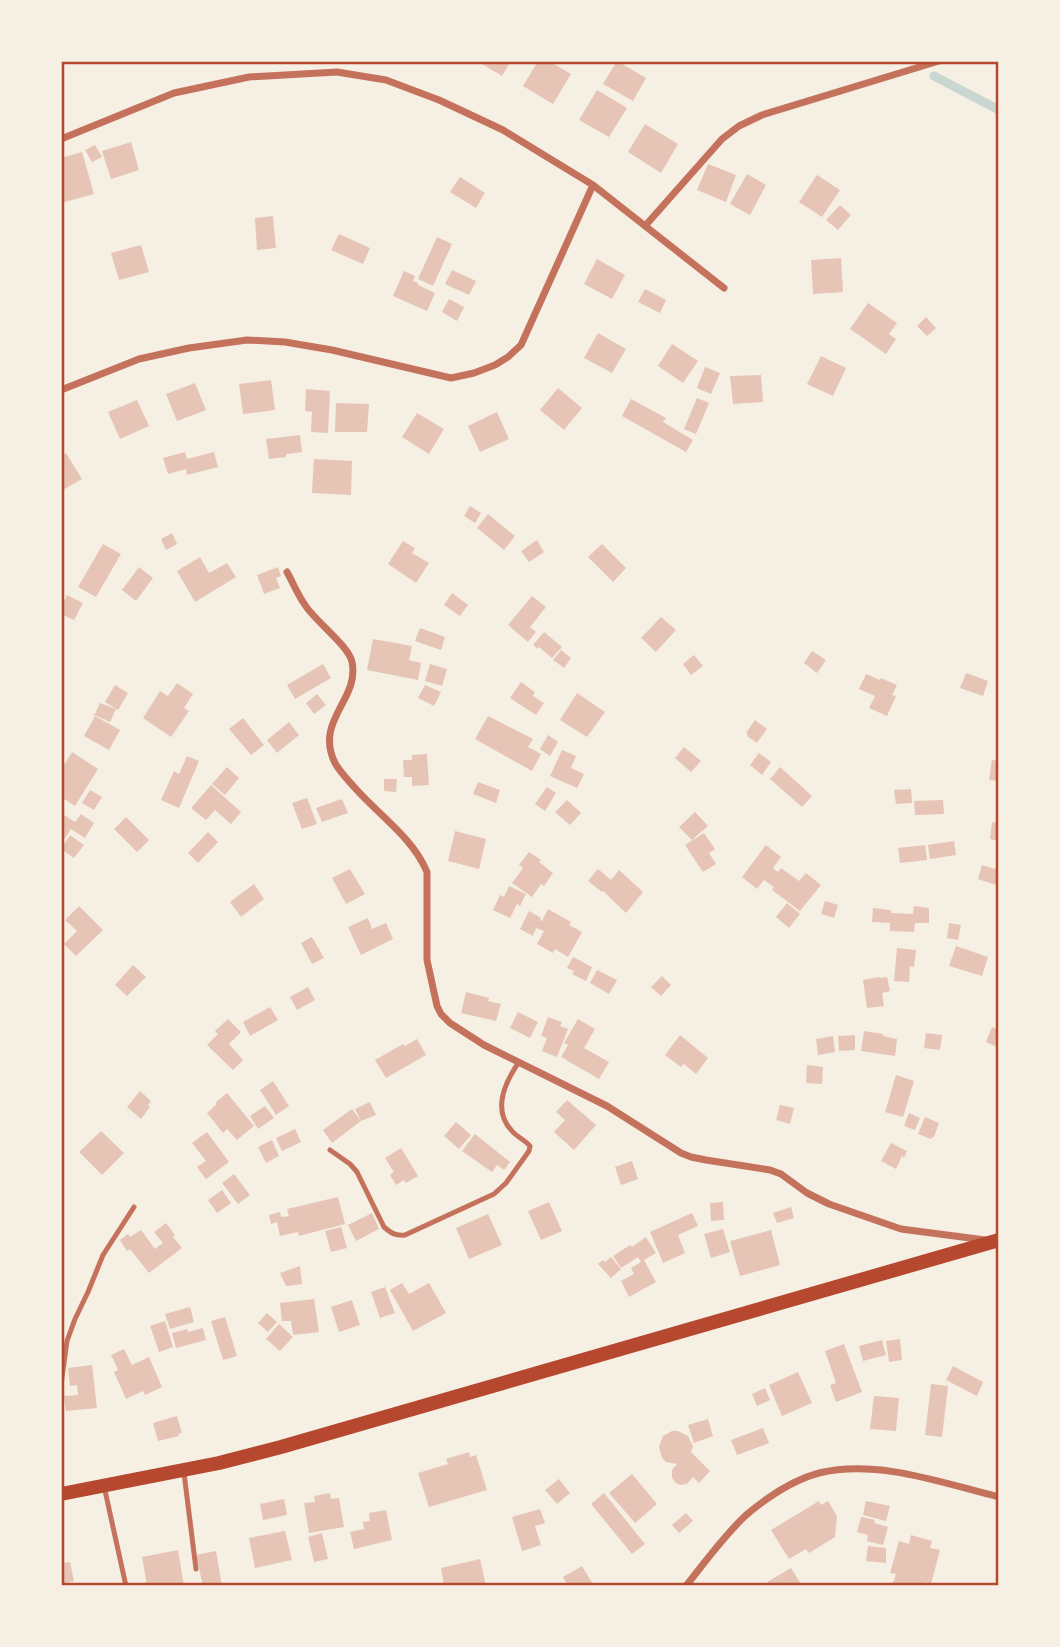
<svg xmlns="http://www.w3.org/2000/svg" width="1060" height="1647" font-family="'Public Sans',sans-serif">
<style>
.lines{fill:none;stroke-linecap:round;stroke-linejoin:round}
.stream{stroke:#c9d6d2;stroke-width:9}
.building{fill:#e6c5b7}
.service{stroke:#c5725c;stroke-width:5}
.minor{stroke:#c5725c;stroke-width:7}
.secondary{stroke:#b5482f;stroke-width:14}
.neatline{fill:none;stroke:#b5482f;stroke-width:2.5}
</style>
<rect width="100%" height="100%" fill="#f6efe4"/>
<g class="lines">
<!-- stream -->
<path class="stream" d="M 934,76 L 999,110"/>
</g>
<!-- building -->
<path class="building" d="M 477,61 L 511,61 L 502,76 Z
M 538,61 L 549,61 L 571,74 L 553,104 L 523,86 Z
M 617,61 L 646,78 L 633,101 L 603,84 Z
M 597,90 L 627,108 L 609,137 L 579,120 Z
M 645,124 L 678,144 L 661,173 L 628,152 Z
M 131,142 L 139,170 L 111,179 L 102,151 Z
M 95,145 L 102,157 L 92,162 L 85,150 Z
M 82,152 L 94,194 L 61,203 L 61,174 L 64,173 L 61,158 Z
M 708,164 L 736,175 L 726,202 L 697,190 Z
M 747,174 L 766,185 L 750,215 L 730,204 Z
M 817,175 L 840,190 L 822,217 L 799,202 Z
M 460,177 L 485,193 L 476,208 L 450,192 Z
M 840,205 L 851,215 L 838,230 L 826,220 Z
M 273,216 L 276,248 L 257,250 L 255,218 Z
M 339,234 L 370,248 L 363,264 L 331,250 Z
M 437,237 L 452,244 L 433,286 L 418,279 Z
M 141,245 L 149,272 L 119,280 L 111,253 Z
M 841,258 L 843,292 L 813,294 L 811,260 Z
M 597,259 L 625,275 L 612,299 L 584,284 Z
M 452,270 L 476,281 L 469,295 L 445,284 Z
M 404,271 L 415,276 L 413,281 L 418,283 L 418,285 L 435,293 L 427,311 L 393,296 Z
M 645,289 L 666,300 L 660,313 L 638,302 Z
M 449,299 L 464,307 L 457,321 L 442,312 Z
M 868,303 L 897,323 L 889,334 L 896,339 L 886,354 L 850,329 Z
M 926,317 L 936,328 L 927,336 L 917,326 Z
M 598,333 L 626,349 L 612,373 L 584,358 Z
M 672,344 L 698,361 L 683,383 L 658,366 Z
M 821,356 L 846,368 L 833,396 L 807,384 Z
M 705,367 L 720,373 L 711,394 L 697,388 Z
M 761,375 L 763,402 L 733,404 L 730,376 Z
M 271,380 L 275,410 L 243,414 L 239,384 Z
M 195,383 L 206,410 L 177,421 L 166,394 Z
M 558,388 L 582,408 L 564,430 L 540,410 Z
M 306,389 L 330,391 L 328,433 L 311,432 L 312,412 L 305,411 Z
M 697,398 L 709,403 L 696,434 L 684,429 Z
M 631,399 L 666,418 L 663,422 L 693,440 L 686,452 L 622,416 Z
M 137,400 L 149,426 L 120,439 L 108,412 Z
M 336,403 L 369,404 L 367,432 L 335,432 Z
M 497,412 L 509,439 L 480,452 L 468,426 Z
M 417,413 L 444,429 L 429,454 L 402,437 Z
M 300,435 L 302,452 L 286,454 L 286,457 L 269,459 L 266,439 Z
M 185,452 L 187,459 L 214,452 L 218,467 L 187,475 L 186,469 L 168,474 L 163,458 Z
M 66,453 L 82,479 L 61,491 L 61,456 Z
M 314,459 L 352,461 L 351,495 L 312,493 Z
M 470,506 L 481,513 L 475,523 L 464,516 Z
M 488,514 L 515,536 L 504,550 L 477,528 Z
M 172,533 L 177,544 L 166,550 L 161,539 Z
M 537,540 L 544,552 L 529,562 L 521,551 Z
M 403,541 L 415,548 L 412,553 L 429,563 L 416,583 L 388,564 Z
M 103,544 L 121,554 L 96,597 L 78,587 Z
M 602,544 L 626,568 L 613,582 L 588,557 Z
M 200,557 L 209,573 L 227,563 L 236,577 L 195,602 L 177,571 Z
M 139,567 L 153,578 L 136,601 L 122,590 Z
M 278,567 L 281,576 L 276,578 L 280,588 L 264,594 L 257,575 Z
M 452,593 L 468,605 L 460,616 L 444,605 Z
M 67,595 L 83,603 L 74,620 L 61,614 L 61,608 Z
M 532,596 L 546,607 L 530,627 L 536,632 L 528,642 L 508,625 Z
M 661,617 L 676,630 L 656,652 L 641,638 Z
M 420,628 L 445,637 L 441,650 L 415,641 Z
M 544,632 L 562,647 L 552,658 L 539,647 L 538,649 L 533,645 Z
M 373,639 L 412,646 L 409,660 L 421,663 L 418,680 L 367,670 Z
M 561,650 L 571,658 L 564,668 L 553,660 Z
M 812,651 L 826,660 L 817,673 L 804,663 Z
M 694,655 L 703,666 L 691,675 L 683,664 Z
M 323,664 L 331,678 L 295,699 L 287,685 Z
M 430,664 L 447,669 L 442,686 L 425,681 Z
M 966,673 L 988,681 L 983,696 L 960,688 Z
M 866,674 L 880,680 L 881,678 L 897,685 L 892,695 L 896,696 L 887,716 L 869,708 L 875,696 L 859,689 Z
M 521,682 L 535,692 L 533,696 L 544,703 L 536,715 L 510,698 Z
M 177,683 L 193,694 L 184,708 L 189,711 L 171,737 L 143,718 L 160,691 L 168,696 Z
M 115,685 L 128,693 L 118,710 L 105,702 Z
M 425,685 L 441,692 L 434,706 L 418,698 Z
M 577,693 L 605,712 L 587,737 L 560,720 Z
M 317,694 L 326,705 L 314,714 L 306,703 Z
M 100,703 L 116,709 L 110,722 L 92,714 L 95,714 Z
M 95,716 L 120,730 L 109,750 L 84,736 Z
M 488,716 L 533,739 L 528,747 L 541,754 L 532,771 L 475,739 Z
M 243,718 L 264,745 L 251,755 L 229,729 Z
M 755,720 L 767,729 L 757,743 L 747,736 L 748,734 L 746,733 Z
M 289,722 L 299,735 L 277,753 L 267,740 Z
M 548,735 L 558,742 L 550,756 L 540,749 Z
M 684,747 L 701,761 L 691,772 L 675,758 Z
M 562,750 L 576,756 L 571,768 L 584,774 L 577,788 L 550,776 Z
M 72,752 L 98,769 L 75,806 L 61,797 L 61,770 Z
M 759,753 L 771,762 L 762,775 L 750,765 Z
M 427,754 L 429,785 L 412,786 L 412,777 L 404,777 L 403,760 L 412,760 L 412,755 Z
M 187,756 L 199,761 L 179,808 L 161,800 L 174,771 L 179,774 Z
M 992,760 L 999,761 L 999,781 L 989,780 Z
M 227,767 L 239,778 L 225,795 L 212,784 Z
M 780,767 L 812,796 L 802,807 L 770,779 Z
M 384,779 L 397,779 L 396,792 L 384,791 Z
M 478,782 L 500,790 L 496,803 L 473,794 Z
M 211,785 L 241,812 L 231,824 L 215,810 L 206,820 L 191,808 Z
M 547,787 L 556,793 L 545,811 L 535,804 Z
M 911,789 L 912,803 L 896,804 L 894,790 Z
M 90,790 L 102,797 L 94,810 L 82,803 Z
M 307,798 L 317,824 L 302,829 L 292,803 Z
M 342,799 L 348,813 L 322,822 L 316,808 Z
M 567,800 L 581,813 L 570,825 L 555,812 Z
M 943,800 L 944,814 L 915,815 L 914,801 Z
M 695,812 L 708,826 L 692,840 L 679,827 Z
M 61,813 L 75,822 L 81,814 L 94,823 L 85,838 L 71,829 L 61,844 Z
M 126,817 L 149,840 L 137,852 L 114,829 Z
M 992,822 L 999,823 L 999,841 L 990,839 Z
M 455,831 L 486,839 L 479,869 L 448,861 Z
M 208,832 L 218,842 L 198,863 L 188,853 Z
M 704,833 L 715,849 L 709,853 L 716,864 L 703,872 L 685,845 Z
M 70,835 L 84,845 L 74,858 L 61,849 Z
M 954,841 L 956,855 L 930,859 L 928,845 Z
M 766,845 L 781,857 L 773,868 L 778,872 L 781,868 L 799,881 L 806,873 L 821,885 L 800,911 L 772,890 L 774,887 L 764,880 L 757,889 L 742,877 Z
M 925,845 L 927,860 L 900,863 L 898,848 Z
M 529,852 L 541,860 L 539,862 L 553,873 L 544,886 L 541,884 L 532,897 L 512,883 L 523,868 L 519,865 Z
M 999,858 L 999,886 L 978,879 L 982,865 L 995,869 Z
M 350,869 L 365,894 L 346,904 L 332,878 Z
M 598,869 L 611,880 L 619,870 L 643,892 L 626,913 L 603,891 L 602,892 L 588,881 Z
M 254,884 L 264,899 L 241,917 L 230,902 Z
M 509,886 L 526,894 L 520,906 L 517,904 L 510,918 L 493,910 L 500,895 L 504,897 Z
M 825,901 L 838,905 L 834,918 L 821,914 Z
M 787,903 L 800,914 L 789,928 L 776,917 Z
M 79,906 L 103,930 L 76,956 L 64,944 L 77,931 L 65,920 Z
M 914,906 L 929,908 L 929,923 L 915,923 L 914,932 L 890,931 L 890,923 L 872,922 L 873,908 L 891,910 L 891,913 L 913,914 Z
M 548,909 L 571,922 L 569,925 L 582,932 L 568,957 L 555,949 L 553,953 L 537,944 L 544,931 L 536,928 L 533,936 L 520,929 L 529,911 L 541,918 L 540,920 L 542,921 Z
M 368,918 L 372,929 L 386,923 L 393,939 L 361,955 L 348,927 Z
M 949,923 L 961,925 L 958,940 L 947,938 Z
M 312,937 L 324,958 L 312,964 L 301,943 Z
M 956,946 L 988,957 L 982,976 L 949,966 Z
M 897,948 L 916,950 L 914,967 L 910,966 L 909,982 L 894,981 Z
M 573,957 L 592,967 L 586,981 L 572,974 L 574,971 L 567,968 Z
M 133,965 L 146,977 L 127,996 L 115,985 Z
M 597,970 L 617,980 L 609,994 L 590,983 Z
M 662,976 L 671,985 L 661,996 L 651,987 Z
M 880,977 L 880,978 L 887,977 L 890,991 L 882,993 L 884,1006 L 867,1008 L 863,980 Z
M 308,987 L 315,1000 L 297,1010 L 290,997 Z
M 466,992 L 489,998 L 488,1001 L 501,1004 L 496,1021 L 461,1013 Z
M 270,1007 L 278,1020 L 250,1036 L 243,1022 Z
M 518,1012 L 538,1022 L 530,1038 L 510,1028 Z
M 548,1017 L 562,1022 L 560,1026 L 568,1029 L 557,1057 L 542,1051 L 547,1038 L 541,1036 Z
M 228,1019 L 241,1032 L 229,1044 L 243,1060 L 233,1070 L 207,1045 L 218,1034 L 215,1031 Z
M 578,1019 L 595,1029 L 584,1048 L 609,1062 L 599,1079 L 561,1057 L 568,1045 L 564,1043 Z
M 992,1027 L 999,1030 L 999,1048 L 986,1042 Z
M 864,1031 L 883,1034 L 883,1036 L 897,1039 L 895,1056 L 861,1051 Z
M 926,1033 L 942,1035 L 940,1050 L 924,1048 Z
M 680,1035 L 708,1058 L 696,1074 L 684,1064 L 681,1067 L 665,1055 Z
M 855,1035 L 855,1050 L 839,1051 L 838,1036 Z
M 833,1036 L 835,1052 L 818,1055 L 816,1039 Z
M 417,1039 L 426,1055 L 386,1078 L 375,1060 L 403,1044 L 405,1046 Z
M 807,1065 L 823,1067 L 822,1084 L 806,1083 Z
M 896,1075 L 914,1081 L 903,1117 L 885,1112 Z
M 273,1081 L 289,1106 L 276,1115 L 260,1090 Z
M 140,1091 L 151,1101 L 148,1105 L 150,1107 L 141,1119 L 127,1107 Z
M 227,1093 L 254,1126 L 237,1140 L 227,1129 L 223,1133 L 207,1113 L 217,1104 L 215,1103 Z
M 567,1100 L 596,1125 L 574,1150 L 554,1132 L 565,1120 L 556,1112 Z
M 370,1102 L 376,1115 L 361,1121 L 332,1143 L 323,1130 L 352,1109 L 361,1121 L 355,1109 Z
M 780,1105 L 794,1108 L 790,1124 L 776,1120 Z
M 265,1106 L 274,1118 L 258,1129 L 250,1116 Z
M 909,1113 L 920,1118 L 915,1130 L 904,1126 Z
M 925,1117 L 939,1123 L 934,1137 L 932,1137 L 931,1139 L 918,1134 Z
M 456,1122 L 471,1135 L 459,1149 L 444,1136 Z
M 295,1129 L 301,1142 L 282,1151 L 276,1138 Z
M 101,1131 L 124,1153 L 102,1175 L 79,1152 Z
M 207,1132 L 229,1162 L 206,1179 L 197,1167 L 206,1161 L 192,1143 Z
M 475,1134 L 510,1162 L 504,1170 L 497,1165 L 492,1172 L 462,1151 Z
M 272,1140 L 279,1156 L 266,1163 L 258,1147 Z
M 891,1143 L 907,1151 L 904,1158 L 902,1156 L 896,1169 L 881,1161 Z
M 401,1148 L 418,1176 L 406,1183 L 404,1180 L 396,1185 L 390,1175 L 394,1172 L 385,1158 Z
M 632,1161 L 638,1179 L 621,1185 L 615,1167 Z
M 234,1174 L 250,1195 L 238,1204 L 222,1183 Z
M 222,1190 L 231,1203 L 217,1213 L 208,1200 Z
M 338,1197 L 345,1224 L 299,1236 L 298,1232 L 280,1236 L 277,1222 L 271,1224 L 269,1215 L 280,1212 L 281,1217 L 289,1216 L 287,1209 Z
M 549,1202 L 562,1231 L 541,1240 L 528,1211 Z
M 723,1202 L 724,1220 L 711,1221 L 710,1203 Z
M 791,1207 L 794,1218 L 777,1223 L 773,1213 Z
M 372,1213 L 379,1229 L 356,1241 L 348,1225 Z
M 692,1213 L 698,1226 L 678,1235 L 685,1253 L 663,1263 L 650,1232 Z
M 488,1214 L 502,1245 L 469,1259 L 456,1228 Z
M 166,1223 L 175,1235 L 173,1237 L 182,1248 L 149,1273 L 130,1249 L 127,1251 L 120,1240 L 128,1234 L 130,1237 L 141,1230 L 155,1249 L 163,1243 L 154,1232 Z
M 341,1227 L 347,1248 L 331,1252 L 325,1231 Z
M 723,1229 L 730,1252 L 711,1258 L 704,1234 Z
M 771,1230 L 780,1265 L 740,1276 L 730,1241 Z
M 646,1237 L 656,1253 L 644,1260 L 656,1282 L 629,1297 L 621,1281 L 634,1274 L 631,1268 L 641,1262 L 638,1257 L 621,1268 L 613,1256 L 630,1245 L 632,1247 Z
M 611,1257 L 621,1269 L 611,1278 L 598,1264 L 603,1260 L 605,1262 Z
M 300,1266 L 302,1284 L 286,1286 L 280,1273 Z
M 402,1283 L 409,1294 L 429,1283 L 446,1313 L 413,1331 L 390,1290 Z
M 385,1287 L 395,1313 L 380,1318 L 371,1292 Z
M 314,1299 L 319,1332 L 293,1335 L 291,1321 L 282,1321 L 280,1303 Z
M 352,1300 L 360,1325 L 339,1332 L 331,1307 Z
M 190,1307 L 194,1322 L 170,1329 L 165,1314 Z
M 267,1313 L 277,1322 L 268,1332 L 258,1323 Z
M 225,1317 L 237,1356 L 223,1360 L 211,1321 Z
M 165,1321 L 173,1347 L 159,1352 L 150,1326 Z
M 279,1324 L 293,1337 L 280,1351 L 266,1339 Z
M 203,1328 L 206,1340 L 176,1348 L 172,1333 L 187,1329 L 188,1332 Z
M 900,1339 L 902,1360 L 889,1362 L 886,1341 Z
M 882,1340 L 886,1355 L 863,1361 L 859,1346 Z
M 844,1344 L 862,1392 L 836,1402 L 830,1385 L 836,1383 L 825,1351 Z
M 124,1349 L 132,1365 L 149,1357 L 162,1387 L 145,1395 L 143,1391 L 126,1399 L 114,1372 L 118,1370 L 111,1355 Z
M 92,1365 L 97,1408 L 66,1411 L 64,1396 L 78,1395 L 77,1385 L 70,1386 L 68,1368 Z
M 953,1366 L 983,1382 L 977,1396 L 946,1380 Z
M 798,1372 L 812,1403 L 782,1416 L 769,1385 Z
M 931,1384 L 948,1386 L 942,1437 L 925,1435 Z
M 765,1388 L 770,1400 L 757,1406 L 752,1394 Z
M 874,1396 L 899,1398 L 896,1431 L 870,1429 Z
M 177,1416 L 182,1433 L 178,1434 L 179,1436 L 158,1441 L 153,1423 Z
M 708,1419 L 713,1436 L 694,1443 L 688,1425 Z
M 763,1428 L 769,1443 L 737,1455 L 731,1440 Z
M 672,1431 L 678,1431 L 688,1436 L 693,1446 L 691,1452 L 710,1471 L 699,1483 L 693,1477 L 687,1484 L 680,1485 L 676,1483 L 672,1478 L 672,1470 L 677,1464 L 666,1462 L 662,1458 L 659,1447 L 663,1436 Z
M 469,1452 L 470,1457 L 476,1455 L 487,1490 L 429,1507 L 418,1473 L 448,1464 L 446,1459 Z
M 632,1474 L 657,1504 L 635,1523 L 609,1493 Z
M 559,1479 L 570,1493 L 557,1504 L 545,1490 Z
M 330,1493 L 331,1499 L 339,1498 L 344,1527 L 309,1533 L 304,1503 L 315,1502 L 314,1496 Z
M 604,1493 L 645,1544 L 632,1554 L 591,1504 Z
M 284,1499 L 287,1515 L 263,1520 L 260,1504 Z
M 819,1501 L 821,1505 L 828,1501 L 837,1516 L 835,1537 L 809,1553 L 806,1549 L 789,1559 L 771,1530 Z
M 866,1501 L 890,1506 L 886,1521 L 863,1515 Z
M 540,1509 L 545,1523 L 535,1526 L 541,1545 L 522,1551 L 512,1517 Z
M 386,1510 L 392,1540 L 354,1549 L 350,1532 L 364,1529 L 363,1522 L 370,1521 L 369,1513 Z
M 686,1513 L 693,1521 L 679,1533 L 672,1525 Z
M 861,1517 L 875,1520 L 874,1523 L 888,1527 L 883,1545 L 867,1541 L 868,1535 L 857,1532 Z
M 285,1531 L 292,1560 L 255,1568 L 249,1538 Z
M 322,1533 L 328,1559 L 314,1562 L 308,1537 Z
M 911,1535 L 932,1541 L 930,1548 L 940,1550 L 931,1584 L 925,1582 L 924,1586 L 892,1586 L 896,1574 L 890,1573 L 899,1541 L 909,1544 Z
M 868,1546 L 886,1548 L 886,1563 L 866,1561 Z
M 178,1550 L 184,1586 L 147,1586 L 142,1557 Z
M 216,1551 L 222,1586 L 203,1586 L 196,1555 Z
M 480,1559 L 486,1586 L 444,1586 L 441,1568 Z
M 70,1562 L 74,1581 L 61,1584 L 61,1563 Z
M 582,1566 L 594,1586 L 568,1586 L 563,1577 Z
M 791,1568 L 801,1584 L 798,1586 L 769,1586 L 767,1582 Z"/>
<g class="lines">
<!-- service -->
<path class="service" d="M 330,1150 L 350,1164 L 357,1172 L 384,1227 C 391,1233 395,1236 405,1235 L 494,1194 L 506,1183 L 529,1151 L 530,1146 C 525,1140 517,1137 512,1131 C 492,1110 505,1082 519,1062
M 61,1385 L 67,1341 L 75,1319 L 88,1292 L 103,1255 L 134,1207
M 184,1473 L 196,1569
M 104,1486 L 126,1586"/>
<!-- minor -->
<path class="minor" d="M 61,139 L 174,93 L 249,77 L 337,72 L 386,80 L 439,100 L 503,130 L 593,185 L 724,288
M 645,226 L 722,139 L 739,126 L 762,115 L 939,61
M 61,390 L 139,359 L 189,348 L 247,340 L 285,342 L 332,350 L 451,378 L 474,373 L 495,365 L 508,357 L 521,345 L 593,185
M 287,572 C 293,583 298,595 305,605 C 315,621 349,646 352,662 C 360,700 314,720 335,763 C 340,772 348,780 355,788 C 379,815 413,838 427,872 L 427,960 L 437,1006 L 441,1014 L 450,1023 L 484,1045 L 607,1106 L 681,1153 L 691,1157 L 706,1160 L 770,1170 L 781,1174 L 807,1193 L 829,1204 L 901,1229 L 985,1240
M 686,1586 C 705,1562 723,1537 745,1516 C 766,1498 793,1480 819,1473 C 878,1459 942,1483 999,1497"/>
<!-- secondary -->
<path class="secondary" d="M 61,1494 L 219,1463 L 281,1447 L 999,1240"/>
</g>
<!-- border -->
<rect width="1060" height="1647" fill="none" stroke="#f6efe4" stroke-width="126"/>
<rect x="63" y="63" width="934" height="1521" class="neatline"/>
</svg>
